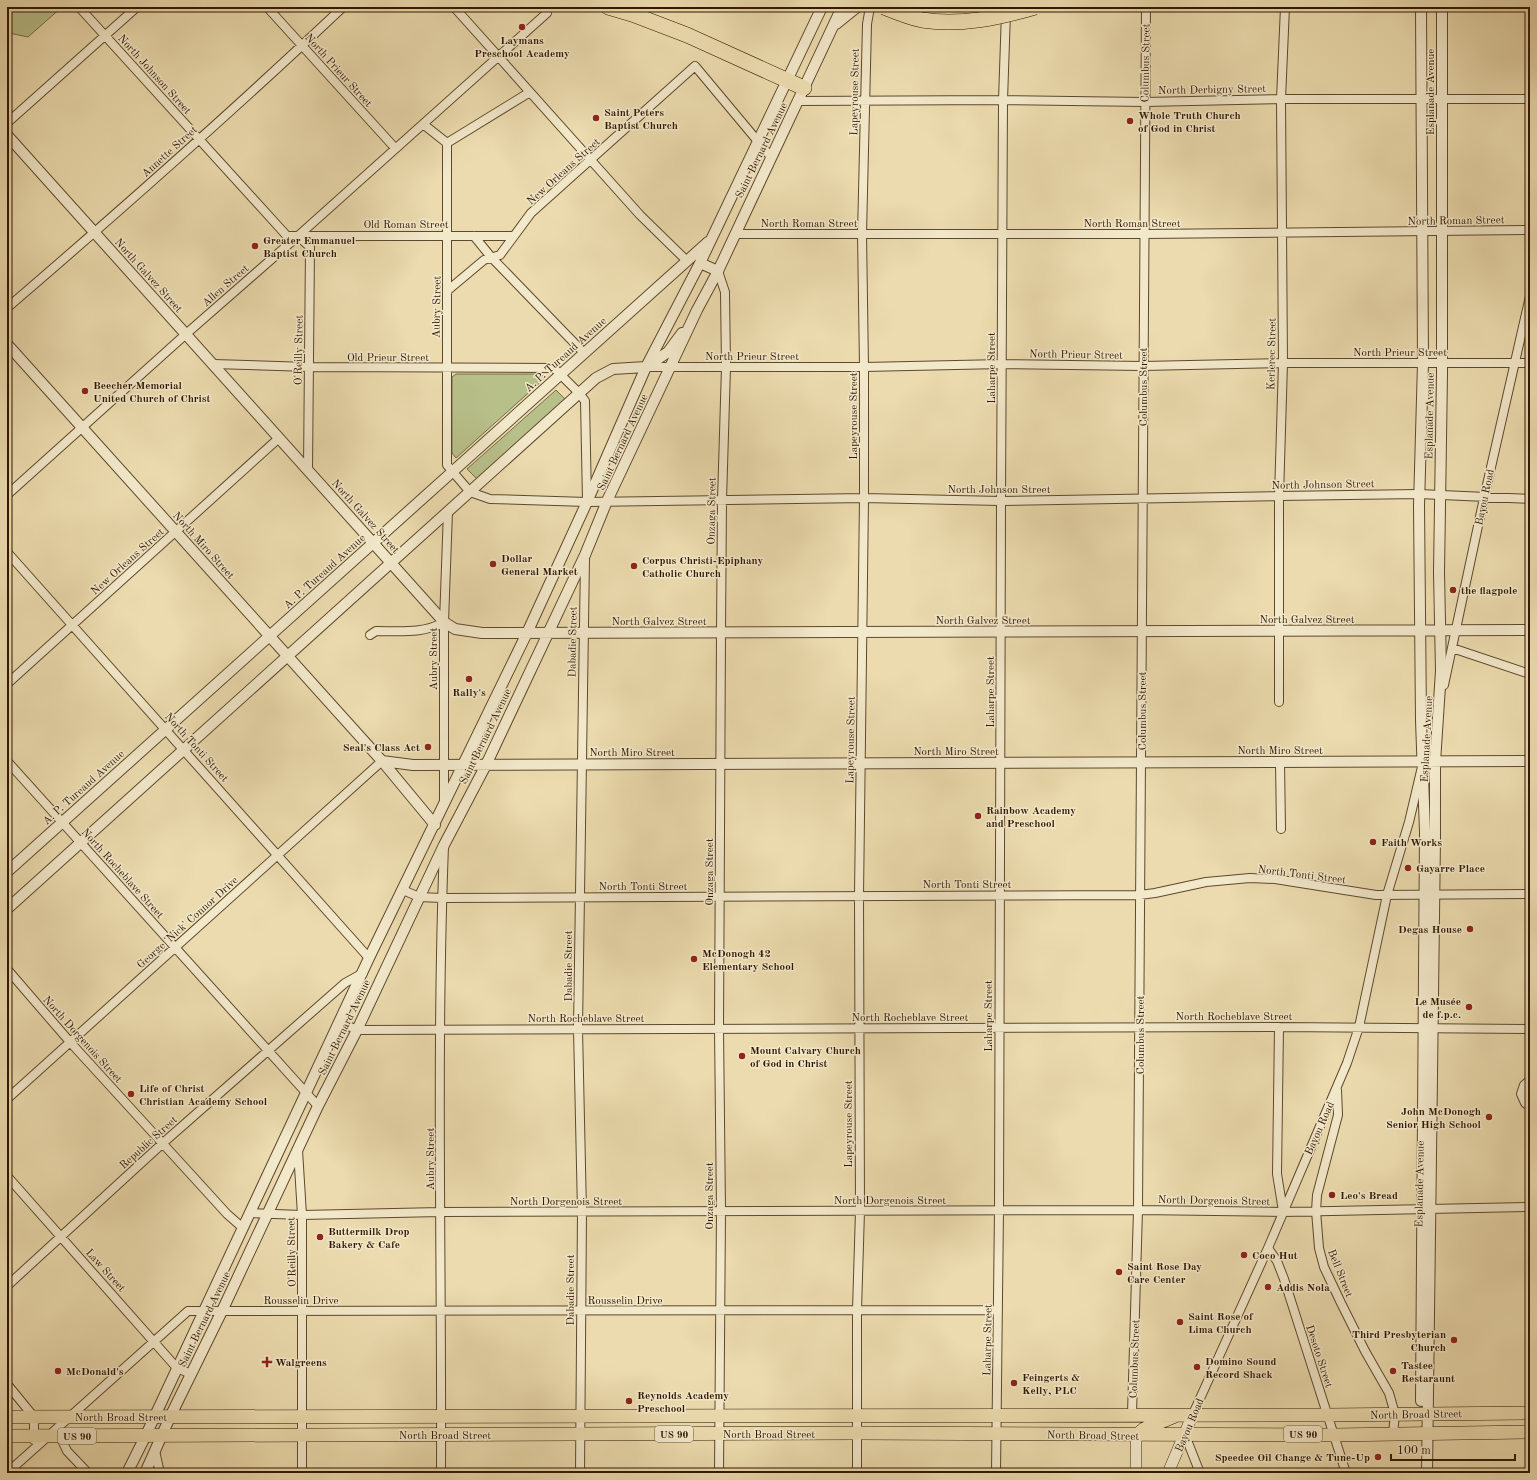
<svg xmlns="http://www.w3.org/2000/svg" width="1537" height="1480" font-family="'Old Standard TT',serif">
<style>
.green{fill:#b8c08a;stroke:#746c45}
.lines{fill:none;stroke-linecap:round;stroke-linejoin:round}
.minor-casing{stroke:#5f482c;stroke-width:10}
.tertiary-casing{stroke:#5f482c;stroke-width:12}
.secondary-casing{stroke:#301700;stroke-width:12}
.primary-casing{stroke:#301700;stroke-width:14}
.motorway-casing{stroke:#301700;stroke-width:16}
.minor{stroke:#f2e8ca;stroke-width:8}
.tertiary{stroke:#f2e8ca;stroke-width:10}
.secondary{stroke:#f2e8ca;stroke-width:11}
.primary{stroke:#ebdbae;stroke-width:13}
.motorway{stroke:#ebdbae;stroke-width:15}
.motorway-bridge-casing{stroke:#301700;stroke-width:16;stroke-linecap:butt}
.motorway-bridge{stroke:#ebdbae;stroke-width:15}
.poi-dot{fill:#8f2418;stroke:#f2e8ca;stroke-width:1.5}
.labels{text-anchor:middle;stroke-width:3;stroke-linejoin:round;paint-order:stroke}
.shield{fill:#f2e8ca;stroke:#6a563d;stroke-width:1}
.shield-label{font-size:10px;font-weight:bold;fill:#301700}
.poi-label{font-size:11px;font-weight:bold;fill:#301700;stroke:#f2e8ca;text-anchor:start}
.street-label{font-size:11px;fill:#301700;stroke:#f2e8ca}
</style>
<rect width="100%" height="100%" fill="#ebdbae"/>
<filter id="stains"><feTurbulence type="fractalNoise" baseFrequency=".005" numOctaves="4"/><feColorMatrix values="0 0 0 0 .2 0 0 0 0 .09 0 0 0 0 .02 0 0 0 .5 -.17"/></filter>
<radialGradient id="worn" r=".72"><stop offset=".6" stop-color="#630" stop-opacity="0"/><stop offset="1" stop-color="#630" stop-opacity=".3"/></radialGradient>
<!-- green -->
<path class="green" d="M 7,7 L 62,7 L 28,37 L 9,33 L 7,30 Z
M 456,374 L 541,374 L 545,378 L 456,458 L 452,453 L 452,377 Z
M 556,390 L 566,400 L 477,479 L 467,469 Z"/>
<g class="lines">
<defs>
<path id="minor" d="M 79,7 L 287,236 L 514,236
M 267,7 L 395,148
M 454,7 L 640,215 L 687,261
M 798,101 L 1003,100 L 1145,102 L 1281,99 L 1530,99
M 7,123 L 137,7
M 423,124 L 447,143 L 447,465 L 470,492 L 490,499 L 587,502 L 864,498 L 1001,501 L 1279,496 L 1419,494 L 1530,499
M 447,143 L 530,92
M 735,234 L 1144,234 L 1530,230
M 298,236 L 310,247 L 308,470
M 474,236 L 491,257 L 584,353
M 718,271 L 725,292 L 726,367 L 722,500 L 721,633 L 719,1028 L 721,1211 L 719,1473
M 447,291 L 484,260 L 500,255 L 531,213 L 695,66 L 771,157
M 7,308 C 121,210 234,110 343,7
M 213,364 L 309,367 L 554,368 L 579,393 L 585,401 L 587,501
M 646,367 L 864,367 L 1002,364 L 1143,366 L 1283,363 L 1530,363
M 7,495 L 186,334 L 298,236 L 547,13
M 7,552 L 369,958
M 370,635 L 376,631 C 399,631 424,634 444,622
M 1452,648 L 1530,674
M 7,684 L 279,438
M 1444,685 L 1484,498 L 1530,296
M 1279,702 L 1279,496 L 1283,363 L 1281,99 L 1285,7
M 7,761 L 318,1106
M 1280,762 L 1281,829
M 444,802 L 444,622 L 448,511
M 403,890 L 419,897 L 442,898 L 1140,895 L 1155,893 L 1206,882 L 1250,878 L 1275,879 L 1376,895 L 1530,894
M 7,969 L 70,1042 L 207,1192 L 227,1214 L 243,1228
M 340,1022 L 357,1030 L 1279,1027 L 1530,1029
M 1279,1027 L 1277,1174 L 1283,1211
M 1530,1080 L 1524,1085 L 1521,1094 L 1525,1103 L 1530,1107
M 1337,1090 L 1338,1115 L 1317,1195 L 1316,1211 L 1319,1248 L 1324,1267 L 1341,1303 L 1365,1351 L 1389,1393 L 1395,1414 L 1393,1434
M 7,1099 L 382,761
M 298,1150 L 302,1215 L 302,1473
M 7,1176 L 177,1368 L 191,1374
M 250,1213 L 302,1215 L 440,1212 L 1138,1210 L 1283,1212 L 1530,1207
M 1268,1248 L 1277,1261 L 1284,1279 L 1346,1473
M 7,1286 L 163,1143 L 345,983 L 363,973
M 7,1384 L 34,1417 L 34,1440
M 1132,1414 L 1138,1210 L 1146,7
M 1193,1414 L 1268,1248 L 1347,1063 L 1359,1027 L 1387,895 L 1409,822 L 1421,771
M 61,1434 L 60,1436 L 67,1451 L 88,1473
M 1185,1435 L 1200,1473
M 155,1451 L 160,1473
M 7,1473 L 188,1311 L 998,1310
M 441,1473 C 442,1264 436,1055 444,846
M 580,1473 L 582,1212 L 578,1029 L 585,558
M 857,1473 L 857,1310 L 860,1211 L 859,896 L 864,498 L 864,367 L 862,234 L 867,24 L 870,7
M 996,1473 L 999,1210 L 1001,501 L 1003,100 L 1006,12"/>
<path id="tertiary" d="M 1421,7 L 1423,363 L 1419,505 L 1421,720 L 1425,832 L 1421,1401
M 836,24 L 857,7
M 7,135 L 444,622 L 455,629 L 482,633 L 1530,630
M 700,263 L 718,271
M 7,344 L 382,761 L 413,765 L 1530,761
M 382,761 L 435,825
M 7,872 L 708,242
M 7,909 L 596,378 L 613,369 L 646,367 L 668,352 L 682,333
M 127,1473 L 146,1435 L 369,958 L 527,633 L 587,502 L 646,367 L 700,263 L 822,7
M 145,1473 L 170,1417 L 222,1311 L 318,1106 L 357,1030 L 444,845 L 486,765 L 585,555 L 607,501 L 697,310 L 718,271 L 842,7
M 1427,1473 L 1435,837 L 1435,762 L 1441,671 L 1439,572 L 1442,373 L 1442,7"/>
<path id="secondary" d="M 1136,1473 L 1136,1435
M 1168,1473 L 1193,1414"/>
<path id="primary" d="M 7,1417 L 1328,1415 L 1530,1413
M 1137,1435 L 1144,1429 L 1175,1416
M 7,1436 L 858,1433 L 1334,1435 L 1530,1432"/>
<path id="motorway" d="M 608,7 L 632,14 L 687,35 L 804,88"/>
</defs>
<!-- minor casing -->
<use href="#minor" class="minor-casing"/>
<!-- tertiary casing -->
<use href="#tertiary" class="tertiary-casing"/>
<!-- secondary casing -->
<use href="#secondary" class="secondary-casing"/>
<!-- primary casing -->
<use href="#primary" class="primary-casing"/>
<!-- motorway casing -->
<use href="#motorway" class="motorway-casing"/>
<!-- minor -->
<use href="#minor" class="minor"/>
<!-- tertiary -->
<use href="#tertiary" class="tertiary"/>
<!-- secondary -->
<use href="#secondary" class="secondary"/>
<!-- primary -->
<use href="#primary" class="primary"/>
<!-- motorway -->
<use href="#motorway" class="motorway"/>
<defs>
<path id="motorway-bridge" d="M 884,7 C 896,12 909,17 922,20 C 960,26 998,18 1035,7"/>
</defs>
<!-- motorway-bridge casing -->
<use href="#motorway-bridge" class="motorway-bridge-casing"/>
<!-- motorway-bridge -->
<use href="#motorway-bridge" class="motorway-bridge"/>
</g>
<!-- markers -->
<g class="poi-dot">
<circle cx="522" cy="27" r="4"/>
<circle cx="596" cy="118" r="4"/>
<circle cx="1130" cy="121" r="4"/>
<circle cx="255" cy="246" r="4"/>
<circle cx="85" cy="391" r="4"/>
<circle cx="493" cy="564" r="4"/>
<circle cx="634" cy="566" r="4"/>
<circle cx="1453" cy="590" r="4"/>
<circle cx="469" cy="679" r="4"/>
<circle cx="428" cy="747" r="4"/>
<circle cx="978" cy="816" r="4"/>
<circle cx="1373" cy="842" r="4"/>
<circle cx="1408" cy="868" r="4"/>
<circle cx="1470" cy="929" r="4"/>
<circle cx="694" cy="959" r="4"/>
<circle cx="1469" cy="1007" r="4"/>
<circle cx="742" cy="1056" r="4"/>
<circle cx="131" cy="1094" r="4"/>
<circle cx="1489" cy="1117" r="4"/>
<circle cx="1332" cy="1195" r="4"/>
<circle cx="320" cy="1237" r="4"/>
<circle cx="1244" cy="1255" r="4"/>
<circle cx="1119" cy="1272" r="4"/>
<circle cx="1268" cy="1287" r="4"/>
<circle cx="1180" cy="1322" r="4"/>
<circle cx="1454" cy="1340" r="4"/>
<path d="M265 1356h4v4h4v4h-4v4h-4v-4h-4v-4h4z"/>
<circle cx="1197" cy="1367" r="4"/>
<circle cx="58" cy="1371" r="4"/>
<circle cx="1393" cy="1371" r="4"/>
<circle cx="1014" cy="1383" r="4"/>
<circle cx="629" cy="1401" r="4"/>
<circle cx="1378" cy="1457" r="4"/>
</g>
<g class="labels">
<!-- shield labels -->
<g class="shield">
<rect x="655" y="1426" width="38" height="16" rx="3"/>
<rect x="1284" y="1426" width="38" height="16" rx="3"/>
<rect x="58" y="1428" width="38" height="16" rx="3"/>
</g>
<g class="shield-label">
<text x="674" y="1438">US 90</text>
<text x="1303" y="1438">US 90</text>
<text x="77" y="1440">US 90</text>
</g>
<!-- poi labels -->
<g class="poi-label">
<text x="522" y="44" text-anchor="middle">Laymans<tspan x="522" dy="13">Preschool Academy</tspan></text>
<text x="604" y="116">Saint Peters<tspan x="604" dy="13">Baptist Church</tspan></text>
<text x="1138" y="119">Whole Truth Church<tspan x="1138" dy="13">of God in Christ</tspan></text>
<text x="263" y="244">Greater Emmanuel<tspan x="263" dy="13">Baptist Church</tspan></text>
<text x="93" y="389">Beecher Memorial<tspan x="93" dy="13">United Church of Christ</tspan></text>
<text x="501" y="562">Dollar<tspan x="501" dy="13">General Market</tspan></text>
<text x="642" y="564">Corpus Christi-Epiphany<tspan x="642" dy="13">Catholic Church</tspan></text>
<text x="1461" y="594">the flagpole</text>
<text x="469" y="696" text-anchor="middle">Rally's</text>
<text x="420" y="751" text-anchor="end">Seal's Class Act</text>
<text x="986" y="814">Rainbow Academy<tspan x="986" dy="13">and Preschool</tspan></text>
<text x="1381" y="846">Faith Works</text>
<text x="1416" y="872">Gayarre Place</text>
<text x="1462" y="933" text-anchor="end">Degas House</text>
<text x="702" y="957">McDonogh 42<tspan x="702" dy="13">Elementary School</tspan></text>
<text x="1461" y="1005" text-anchor="end">Le Musée<tspan x="1461" dy="13">de f.p.c.</tspan></text>
<text x="750" y="1054">Mount Calvary Church<tspan x="750" dy="13">of God in Christ</tspan></text>
<text x="139" y="1092">Life of Christ<tspan x="139" dy="13">Christian Academy School</tspan></text>
<text x="1481" y="1115" text-anchor="end">John McDonogh<tspan x="1481" dy="13">Senior High School</tspan></text>
<text x="1340" y="1199">Leo's Bread</text>
<text x="328" y="1235">Buttermilk Drop<tspan x="328" dy="13">Bakery &amp; Cafe</tspan></text>
<text x="1252" y="1259">Coco Hut</text>
<text x="1127" y="1270">Saint Rose Day<tspan x="1127" dy="13">Care Center</tspan></text>
<text x="1276" y="1291">Addis Nola</text>
<text x="1188" y="1320">Saint Rose of<tspan x="1188" dy="13">Lima Church</tspan></text>
<text x="1446" y="1338" text-anchor="end">Third Presbyterian<tspan x="1446" dy="13">Church</tspan></text>
<text x="1205" y="1365">Domino Sound<tspan x="1205" dy="13">Record Shack</tspan></text>
<text x="275" y="1366">Walgreens</text>
<text x="1401" y="1369">Tastee<tspan x="1401" dy="13">Restaraunt</tspan></text>
<text x="66" y="1375">McDonald's</text>
<text x="1022" y="1381">Feingerts &amp;<tspan x="1022" dy="13">Kelly, PLC</tspan></text>
<text x="637" y="1399">Reynolds Academy<tspan x="637" dy="13">Preschool</tspan></text>
<text x="1370" y="1461" text-anchor="end">Speedee Oil Change &amp; Tune-Up</text>
</g>
<!-- street labels -->
<g class="street-label">
<text transform="translate(1145 63) rotate(-89)" y="4">Columbus Street</text>
<text transform="translate(339 70) rotate(48)" y="4">North Prieur Street</text>
<text transform="translate(155 74) rotate(48)" y="4">North Johnson Street</text>
<text transform="translate(1212 89) rotate(-1)" y="4">North Derbigny Street</text>
<text transform="translate(854 92) rotate(-89)" y="4">Lapeyrouse Street</text>
<text transform="translate(1430 92) rotate(-90)" y="4">Esplanade Avenue</text>
<text transform="translate(761 150) rotate(-64)" y="4">Saint Bernard Avenue</text>
<text transform="translate(169 151) rotate(-42)" y="4">Annette Street</text>
<text transform="translate(563 171) rotate(-42)" y="4">New Orleans Street</text>
<text transform="translate(1456 220) rotate(-1)" y="4">North Roman Street</text>
<text x="809" y="227">North Roman Street</text>
<text x="1132" y="227">North Roman Street</text>
<text x="406" y="228">Old Roman Street</text>
<text transform="translate(149 275) rotate(48)" y="4">North Galvez Street</text>
<text transform="translate(225 285) rotate(-41)" y="4">Allen Street</text>
<text transform="translate(436 307) rotate(-89)" y="4">Aubry Street</text>
<text transform="translate(298 350) rotate(-89)" y="4">O'Reilly Street</text>
<text x="1400" y="356">North Prieur Street</text>
<text transform="translate(565 354) rotate(-42)" y="4">A. P. Tureaud Avenue</text>
<text transform="translate(1076 354) rotate(1)" y="4">North Prieur Street</text>
<text transform="translate(1271 354) rotate(-89)" y="4">Kerlerec Street</text>
<text x="752" y="360">North Prieur Street</text>
<text x="388" y="361">Old Prieur Street</text>
<text transform="translate(991 368) rotate(-90)" y="4">Laharpe Street</text>
<text transform="translate(1143 387) rotate(-90)" y="4">Columbus Street</text>
<text transform="translate(853 416) rotate(-90)" y="4">Lapeyrouse Street</text>
<text transform="translate(1429 416) rotate(-89)" y="4">Esplanade Avenue</text>
<text transform="translate(622 442) rotate(-65)" y="4">Saint Bernard Avenue</text>
<text transform="translate(1323 484) rotate(-1)" y="4">North Johnson Street</text>
<text x="999" y="493">North Johnson Street</text>
<text transform="translate(1484 497) rotate(-78)" y="4">Bayou Road</text>
<text transform="translate(711 511) rotate(-89)" y="4">Onzaga Street</text>
<text transform="translate(366 516) rotate(48)" y="4">North Galvez Street</text>
<text transform="translate(204 545) rotate(48)" y="4">North Miro Street</text>
<text transform="translate(127 561) rotate(-42)" y="4">New Orleans Street</text>
<text transform="translate(324 571) rotate(-42)" y="4">A. P. Tureaud Avenue</text>
<text x="1307" y="623">North Galvez Street</text>
<text x="983" y="624">North Galvez Street</text>
<text x="659" y="625">North Galvez Street</text>
<text transform="translate(572 642) rotate(-89)" y="4">Dabadie Street</text>
<text transform="translate(433 659) rotate(-90)" y="4">Aubry Street</text>
<text transform="translate(990 692) rotate(-90)" y="4">Laharpe Street</text>
<text transform="translate(1142 711) rotate(-90)" y="4">Columbus Street</text>
<text transform="translate(485 736) rotate(-64)" y="4">Saint Bernard Avenue</text>
<text transform="translate(1426 739) rotate(-87)" y="4">Esplanade Avenue</text>
<text transform="translate(850 740) rotate(-89)" y="4">Lapeyrouse Street</text>
<text transform="translate(197 747) rotate(48)" y="4">North Tonti Street</text>
<text x="1280" y="754">North Miro Street</text>
<text x="956" y="755">North Miro Street</text>
<text x="632" y="756">North Miro Street</text>
<text transform="translate(83 787) rotate(-42)" y="4">A. P. Tureaud Avenue</text>
<text transform="translate(709 872) rotate(-90)" y="4">Onzaga Street</text>
<text transform="translate(123 873) rotate(48)" y="4">North Rocheblave Street</text>
<text transform="translate(1302 874) rotate(7)" y="4">North Tonti Street</text>
<text x="967" y="888">North Tonti Street</text>
<text x="643" y="890">North Tonti Street</text>
<text transform="translate(187 922) rotate(-42)" y="4">George 'Nick' Connor Drive</text>
<text transform="translate(568 966) rotate(-90)" y="4">Dabadie Street</text>
<text transform="translate(988 1016) rotate(-90)" y="4">Laharpe Street</text>
<text x="1234" y="1020">North Rocheblave Street</text>
<text x="910" y="1021">North Rocheblave Street</text>
<text x="586" y="1022">North Rocheblave Street</text>
<text transform="translate(344 1027) rotate(-64)" y="4">Saint Bernard Avenue</text>
<text transform="translate(1140 1035) rotate(-90)" y="4">Columbus Street</text>
<text transform="translate(83 1039) rotate(48)" y="4">North Dorgenois Street</text>
<text transform="translate(848 1124) rotate(-90)" y="4">Lapeyrouse Street</text>
<text transform="translate(1319 1128) rotate(-66)" y="4">Bayou Road</text>
<text transform="translate(148 1142) rotate(-42)" y="4">Republic Street</text>
<text transform="translate(430 1159) rotate(-90)" y="4">Aubry Street</text>
<text transform="translate(1419 1184) rotate(-89)" y="4">Esplanade Avenue</text>
<text transform="translate(709 1196) rotate(-90)" y="4">Onzaga Street</text>
<text x="890" y="1204">North Dorgenois Street</text>
<text transform="translate(1214 1200) rotate(1)" y="4">North Dorgenois Street</text>
<text x="566" y="1205">North Dorgenois Street</text>
<text transform="translate(291 1252) rotate(-91)" y="4">O'Reilly Street</text>
<text transform="translate(106 1270) rotate(48)" y="4">Law Street</text>
<text transform="translate(1341 1273) rotate(68)" y="4">Bell Street</text>
<text transform="translate(570 1290) rotate(-90)" y="4">Dabadie Street</text>
<text x="301" y="1304">Rousselin Drive</text>
<text x="625" y="1304">Rousselin Drive</text>
<text transform="translate(204 1319) rotate(-64)" y="4">Saint Bernard Avenue</text>
<text transform="translate(987 1340) rotate(-89)" y="4">Laharpe Street</text>
<text transform="translate(1320 1356) rotate(72)" y="4">Desoto Street</text>
<text transform="translate(1134 1359) rotate(-88)" y="4">Columbus Street</text>
<text transform="translate(1416 1414) rotate(-1)" y="4">North Broad Street</text>
<text x="121" y="1421">North Broad Street</text>
<text transform="translate(1189 1425) rotate(-67)" y="4">Bayou Road</text>
<text x="769" y="1438">North Broad Street</text>
<text x="445" y="1439">North Broad Street</text>
<text transform="translate(1093 1435) rotate(1)" y="4">North Broad Street</text>
</g>
</g>
<!-- margin -->
<rect width="1537" height="1480" fill="none" stroke="#ebdbae" stroke-width="24"/>
<rect x="8" y="8" width="1521" height="1464" fill="none" stroke="#301700" stroke-width="2"/>
<rect x="12" y="12" width="1513" height="1456" fill="none" stroke="#301700"/>
<!-- scale -->
<path d="M1391 1454v6h124v-6" fill="none" stroke="#301700" stroke-width="2"/>
<text x="1397" y="1454" font-size="12" fill="#301700" stroke="#f2e8ca" stroke-width="3" paint-order="stroke">100 m</text>
<rect width="100%" height="100%" filter="url(#stains)"/>
<rect width="100%" height="100%" fill="url(#worn)"/>
</svg>
